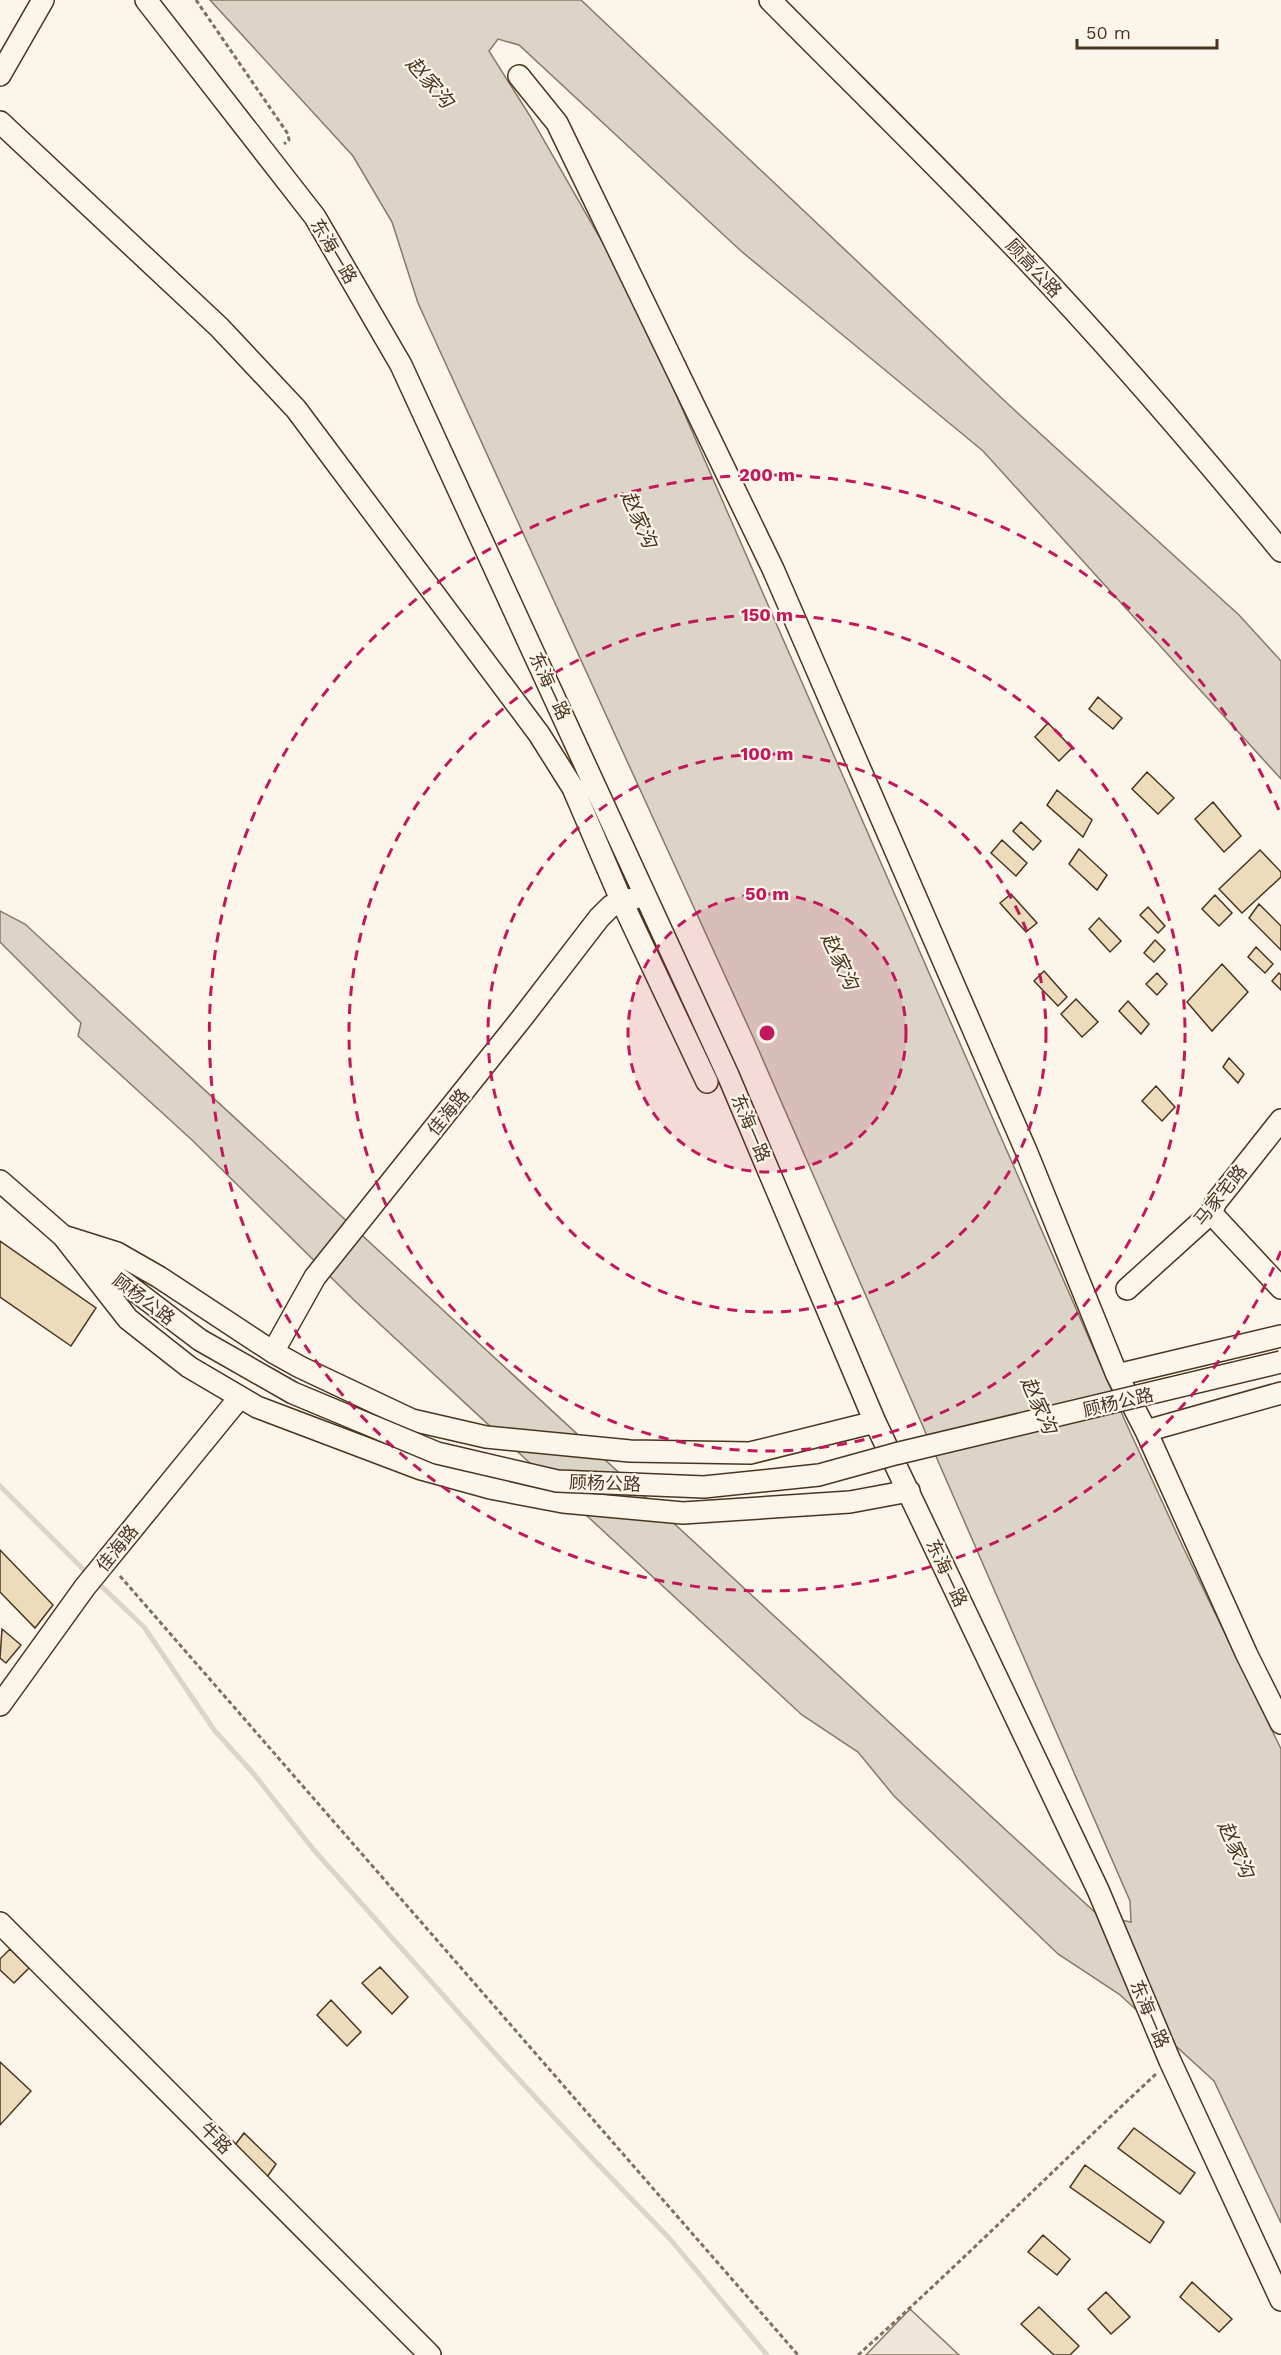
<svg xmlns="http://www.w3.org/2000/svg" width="1281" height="2355" font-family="'Work Sans','Noto Sans SC',sans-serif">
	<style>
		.green { fill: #ede6d9; stroke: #887966; stroke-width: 1.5 }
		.water { fill: #dcd4c6; stroke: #887966; stroke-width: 1.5 }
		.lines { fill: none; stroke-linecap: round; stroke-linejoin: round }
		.stream { stroke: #dcd4c6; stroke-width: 5 }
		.building { fill: #ecdcbc; stroke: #4a3520; stroke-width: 1.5 }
		.minor-casing { stroke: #4a3520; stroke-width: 24 }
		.path { stroke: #7f6f5c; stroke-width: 3; stroke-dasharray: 4.5 3; stroke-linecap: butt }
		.minor { stroke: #fbf6e9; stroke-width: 21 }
		.minor-bridge-casing { stroke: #4a3520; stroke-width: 24; stroke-linecap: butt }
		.minor-bridge { stroke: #fbf6e9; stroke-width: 21 }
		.ring { fill: none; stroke: #c2185b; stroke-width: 3; stroke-dasharray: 10 8 }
		.labels { text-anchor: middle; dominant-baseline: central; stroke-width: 4.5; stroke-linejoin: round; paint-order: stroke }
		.street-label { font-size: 18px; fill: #4a3520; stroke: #fbf6e9 }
		.water-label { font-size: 20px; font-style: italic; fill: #4a3520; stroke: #fbf6e9 }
		.centre { fill: #c2185b; stroke: #fbf6e9; stroke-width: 3 }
		.ring-label { font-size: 18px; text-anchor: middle; font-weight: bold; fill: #c2185b; stroke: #fbf6e9; stroke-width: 4.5; stroke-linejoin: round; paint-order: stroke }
	</style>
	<rect width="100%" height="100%" fill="#fbf6e9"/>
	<path class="green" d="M910,2309l49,46h-93z"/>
	<path class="water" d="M210,0h371l428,405 230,210 42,46v118l-298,-328 -242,-200 -222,-206 -21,-6 -9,12 41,65 102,178 494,1129 57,124 98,202v474l-67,-142 -95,-87 -61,-40 -164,-158 -36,-44 -56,-37 -446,-413 -164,-162 -114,-104 3,-13 -81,-81v-31l25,13 1074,992 32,6 -1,-21 -377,-864 -335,-734 -26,-81 -39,-66z"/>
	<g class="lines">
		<path class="stream" d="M0,1486l88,88
			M95,1580l49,47 71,104 38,42 60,76 187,210 90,97 80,83 97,116"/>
	</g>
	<path class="building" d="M1098,697l24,21 -9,11 -24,-20z
		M1048,723l24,25 -13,13 -24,-24z
		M1147,772l27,26 -16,16 -26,-25z
		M1057,790l35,30 -9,17 -36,-32z
		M1213,802l28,34 -17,16 -29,-33z
		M1021,822l20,19 -8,9 -20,-19z
		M1002,840l25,23 -11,13 -25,-23z
		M1079,849l28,26 -10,15 -28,-26z
		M1260,850l21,22v5l-39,36 -23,-24z
		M1011,894l26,29 -11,9 -26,-29z
		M1215,895l17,18 -13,13 -17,-17z
		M1259,904l22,22v24l-32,-32z
		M1148,907l17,19 -7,7 -18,-18z
		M1099,918l22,23 -11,11 -21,-23z
		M1155,940l10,10 -11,12 -10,-9z
		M1256,947l17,17 -8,9 -17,-16z
		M1222,964l26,28 -36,39 -25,-29z
		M1044,971l23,26 -9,9 -24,-25z
		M1157,973l10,11 -10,11 -11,-11z
		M1279,973l2,2v15l-9,-9z
		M1076,999l22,23 -16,15 -21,-23z
		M1128,1001l21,23 -8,10 -22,-23z
		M1229,1058l15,16 -6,9 -15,-16z
		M1156,1086l19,21 -13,14 -20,-20z
		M0,1241l96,67 -25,38 -71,-49z
		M0,1550l53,55 -18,23 -35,-36z
		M2,1629l19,16 -15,18 -6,-5z
		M10,1949l19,19 -15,15 -14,-13v-11z
		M380,1967l28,30 -16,17 -30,-31z
		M331,2000l30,32 -14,14 -30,-31z
		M0,2062l31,29 -31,34z
		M1134,2128l61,45 -15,21 -62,-46z
		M244,2133l32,31 -11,16 -33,-31z
		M1085,2165l79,57 -14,21 -80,-56z
		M1043,2235l27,24 -13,16 -29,-23z
		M1192,2282l40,37 -13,13 -39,-35z
		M1106,2292l24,25 -19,17 -23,-25z
		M1039,2307l40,39 -9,9h-16l-33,-31z"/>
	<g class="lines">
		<g class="minor-casing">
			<path id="minor" d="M146,0l169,217 86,148 327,710 147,347 223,468 72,171 111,239
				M770,0c85,86 171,170 255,258 89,94 174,193 256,293
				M0,75l43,-75
				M519,76l38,47 216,446 254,584 90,222 29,56 101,224 34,68
				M0,122l219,205 77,82 243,325 34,54 49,114 85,180
				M0,1181l63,55 137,104
				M1211,1213l70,75
				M63,1236l65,83 61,48 68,40 164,62 69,19 73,14 120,11 167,-11 59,-11
				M63,1236l54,17 42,24 114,75 27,15 112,53 74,17 144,14 120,2 125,-31
				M1127,1289l84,-76 5,-11 65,-82
				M273,1352l42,-75 207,-259 77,-100 12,-12 22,-7
				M1117,1375l164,-39
				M1146,1431l135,-38
				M0,1705l85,-118 155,-190
				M0,1923l430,432"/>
		</g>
		<path class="path" d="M196,0l92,134 1,6 -5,4
			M120,1576l678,779
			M858,2355c102,-91 198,-188 298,-281"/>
		<use href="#minor" class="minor"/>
		<g class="minor-bridge-casing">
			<path id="minor-bridge" d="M200,1340l93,53 144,60 120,28 147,6 115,-12 76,-21 386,-92"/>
		</g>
		<use href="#minor-bridge" class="minor-bridge"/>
	</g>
	<circle cx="767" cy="1033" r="139" fill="#c2185b" fill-opacity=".12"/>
	<g class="ring">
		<circle cx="767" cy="1033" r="139"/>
		<circle cx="767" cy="1033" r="279"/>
		<circle cx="767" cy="1033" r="418"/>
		<path d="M1281 1251A558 558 0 1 1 1281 815"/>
	</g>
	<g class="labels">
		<g class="street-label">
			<text transform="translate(334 251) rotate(59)">东海一路</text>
			<text transform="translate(1034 268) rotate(47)">顾高公路</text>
			<text transform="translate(550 686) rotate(65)">东海一路</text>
			<text transform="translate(448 1112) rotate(-51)">佳海路</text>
			<text transform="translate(751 1128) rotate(67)">东海一路</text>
			<text transform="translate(1220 1195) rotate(-51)">马家宅路</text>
			<text transform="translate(144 1299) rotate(37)">顾杨公路</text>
			<text transform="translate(1118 1402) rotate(-13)">顾杨公路</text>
			<text transform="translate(605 1483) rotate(2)">顾杨公路</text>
			<text transform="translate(117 1548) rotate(-51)">佳海路</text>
			<text transform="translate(947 1573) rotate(65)">东海一路</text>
			<text transform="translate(1150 2014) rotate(67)">东海一路</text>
			<text transform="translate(216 2138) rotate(45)">牛路</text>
		</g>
		<g class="water-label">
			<text transform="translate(430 82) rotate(49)">赵家沟</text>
			<text transform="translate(639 519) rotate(66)">赵家沟</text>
			<text transform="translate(840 961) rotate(65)">赵家沟</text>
			<text transform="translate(1039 1405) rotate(66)">赵家沟</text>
			<text transform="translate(1236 1849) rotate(66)">赵家沟</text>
		</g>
	</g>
	<circle cx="767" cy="1033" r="9" class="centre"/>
	<g class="ring-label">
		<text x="767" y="481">200 m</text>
		<text x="767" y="621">150 m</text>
		<text x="767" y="760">100 m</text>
		<text x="767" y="900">50 m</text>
	</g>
	<path d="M1077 39v9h140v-9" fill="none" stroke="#4a3520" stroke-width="3"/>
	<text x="1086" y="39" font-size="18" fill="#4a3520" stroke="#fbf6e9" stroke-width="4.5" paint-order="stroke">50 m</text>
</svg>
